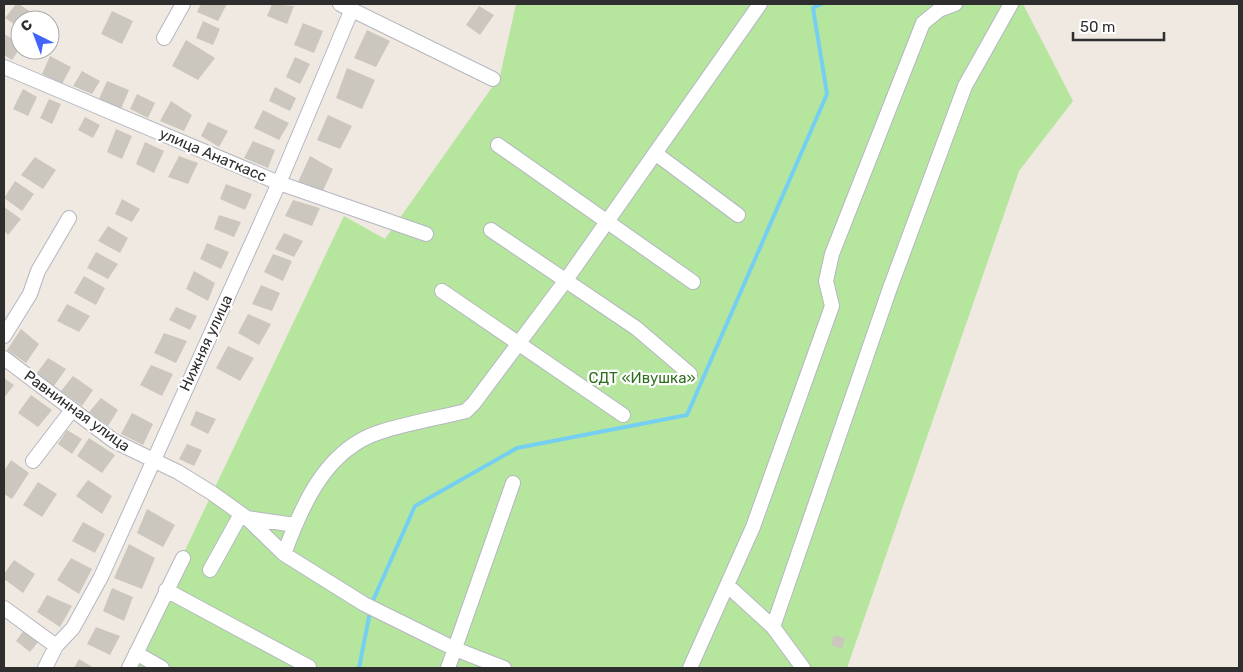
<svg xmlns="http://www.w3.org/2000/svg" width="1243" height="672" font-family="Rubik,sans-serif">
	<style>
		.green { fill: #b6e59e }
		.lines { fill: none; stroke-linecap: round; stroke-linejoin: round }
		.stream { stroke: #75cff0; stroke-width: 4 }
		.building { fill: #cbc7bf }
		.minor-casing { stroke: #b4b7c1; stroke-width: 16 }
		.minor { stroke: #fff; stroke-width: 14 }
		.labels { text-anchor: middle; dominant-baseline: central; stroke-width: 4.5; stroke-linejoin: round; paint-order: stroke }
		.street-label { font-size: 15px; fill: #2e2e2e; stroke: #fff }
		.park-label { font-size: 15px; fill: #2c6e1b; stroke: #fff }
	</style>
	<rect width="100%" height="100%" fill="#efe9e1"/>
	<path class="green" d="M516,4h507l50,97 -54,70 -172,497h-718l215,-452 41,23 115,-163z"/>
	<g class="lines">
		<path class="stream" d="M371,605l44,-99 102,-58 170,-33 140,-321 -14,-86 8,-4
			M359,668l11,-56"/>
	</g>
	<path class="building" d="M16,4h3l19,13 -3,3h-15v8l-15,-10z
		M201,4h26l-9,17 -21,-9z
		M272,4l22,2 -7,18 -20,-8z
		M479,6l15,9 -14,20 -14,-10z
		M112,11l21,10 -11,23 -21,-10z
		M203,21l17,8 -7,16 -17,-7z
		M303,23l20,8 -9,22 -20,-8z
		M367,30l23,11 -14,26 -22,-9z
		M4,34l16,9v5l-8,12 -8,-5z
		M186,40l29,18 -17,22 -26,-14z
		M50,56l21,11 -9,17 -20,-10z
		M295,57l15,7 -10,20 -14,-7z
		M347,68l28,12 -13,29 -26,-11z
		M82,71l18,10 -8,13 -19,-8z
		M107,81l22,9 -8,19 -22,-10z
		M275,87l21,11 -6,13 -21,-10z
		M23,89l14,8 -9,19 -15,-7z
		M137,94l18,9 -7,15 -18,-9z
		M49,99l12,5 -9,20 -12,-6z
		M171,101l21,14 -8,16 -24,-10z
		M263,110l26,13 -10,17 -25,-12z
		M328,115l24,11 -12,23 -23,-9z
		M85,117l15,8 -7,13 -15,-8z
		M208,122l20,9 -9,16 -18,-11z
		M116,129l16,7 -10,23 -15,-7z
		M253,141l22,9 -7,18 -24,-10z
		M145,142l19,9 -10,22 -18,-9z
		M179,156l19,7 -10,21 -20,-7z
		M310,156l23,13 -11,24 -24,-11z
		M35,157l21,13 -13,19 -22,-14z
		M15,181l19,13 -12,17 -18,-13z
		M226,184l26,10 -7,16 -25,-11z
		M122,199l18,10 -8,13 -17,-8z
		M293,200l27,8 -8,18 -27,-10z
		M4,207l17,12 -13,16 -4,-4z
		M219,215l22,7 -7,15 -20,-8z
		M108,226l20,12 -8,15 -22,-12z
		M284,233l19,8 -9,16 -19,-8z
		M207,243l22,9 -8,17 -21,-10z
		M96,252l22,12 -10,15 -21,-11z
		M273,254l19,7 -9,20 -19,-9z
		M194,271l21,12 -7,18 -22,-12z
		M84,276l21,12 -9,17 -22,-12z
		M261,285l19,8 -8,18 -20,-7z
		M67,304l23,12 -11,16 -22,-11z
		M176,307l21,9 -7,14 -21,-10z
		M248,314l23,10 -12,21 -21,-12z
		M21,329l18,15 -13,19 -19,-13z
		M164,333l23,8 -11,22 -22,-10z
		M228,346l26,12 -14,23 -24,-13z
		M48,358l18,11 -12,17 -17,-13z
		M151,365l22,9 -11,22 -22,-11z
		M73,376l20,14 -11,16 -21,-15z
		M4,378l10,7 -10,13z
		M31,395l21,15 -14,17 -20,-14z
		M101,398l17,12 -10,16 -19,-14z
		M196,411l20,8 -8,15 -18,-9z
		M132,413l21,11 -10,21 -22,-11z
		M67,430l15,9 -10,15 -14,-10z
		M89,438l26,17 -13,18 -25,-17z
		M187,444l15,6 -8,16 -15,-7z
		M11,460l18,13 -17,26 -8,-5v-23z
		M88,480l24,16 -10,18 -26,-18z
		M38,482l19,12 -15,23 -19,-12z
		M147,509l28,16 -12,22 -26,-14z
		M83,522l22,12 -10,19 -23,-12z
		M129,544l26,14 -13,31 -28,-11z
		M71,558l21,11 -13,25 -22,-14z
		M14,560l21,14 -12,19 -19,-14v-5z
		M112,588l21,9 -9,24 -21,-10z
		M47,595l25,11 -12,21 -23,-15z
		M96,627l24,9 -10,19 -23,-11z
		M24,630l15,11 -9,11 -14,-11z
		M834,635l11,3 -3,11 -11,-4z
		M79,659l15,9h-20z"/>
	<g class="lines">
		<g class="minor-casing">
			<path id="minor" d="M340,4l153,75
				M164,38l19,-34
				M4,67l275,116 147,51
				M498,145l195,137
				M655,153l83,62
				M491,230l145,98 54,46
				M442,291l181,124
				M4,336l26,-42 8,-23 31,-53
				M4,358l110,83 64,31 34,21 35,25 37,36 80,50 91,45 49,19
				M33,461l39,-51
				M247,518l48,7
				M284,554c18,-49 42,-105 96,-122 28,-9 58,-14 86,-21l8,-8 92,-123 194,-276
				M210,570l31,-56
				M727,585l46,42 30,41
				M166,590l143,77
				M4,608l52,38
				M773,627l117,-339 75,-202 46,-82
				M136,653l26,15
				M45,668l11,-22 17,-18 28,-51 178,-394 73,-174
				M129,668l54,-110
				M448,668l65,-185
				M690,668l63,-141 79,-221 -6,-25 6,-27 91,-231 16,-13 16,-6"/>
		</g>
		<use href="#minor" class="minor"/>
	</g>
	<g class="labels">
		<g class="street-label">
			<text transform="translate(213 155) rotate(23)">улица Анаткасс</text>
			<text transform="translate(206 343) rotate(-65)">Нижняя улица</text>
			<text transform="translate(77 411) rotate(36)">Равнинная улица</text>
		</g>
		<g class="park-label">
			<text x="642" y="378">СДТ «Ивушка»</text>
		</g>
	</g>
	<rect width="1243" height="672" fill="none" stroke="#2e2e2e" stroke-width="10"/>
	<g transform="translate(35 35) rotate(318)"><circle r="24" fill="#ffffff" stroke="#ababab"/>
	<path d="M0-4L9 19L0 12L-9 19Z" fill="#4264fb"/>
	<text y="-8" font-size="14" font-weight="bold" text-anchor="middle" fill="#2e2e2e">С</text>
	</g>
	<path d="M1073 32v8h91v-8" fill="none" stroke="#2e2e2e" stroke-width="2.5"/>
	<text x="1080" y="32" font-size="15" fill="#2e2e2e" stroke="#ffffff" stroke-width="4" paint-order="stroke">50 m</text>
</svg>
